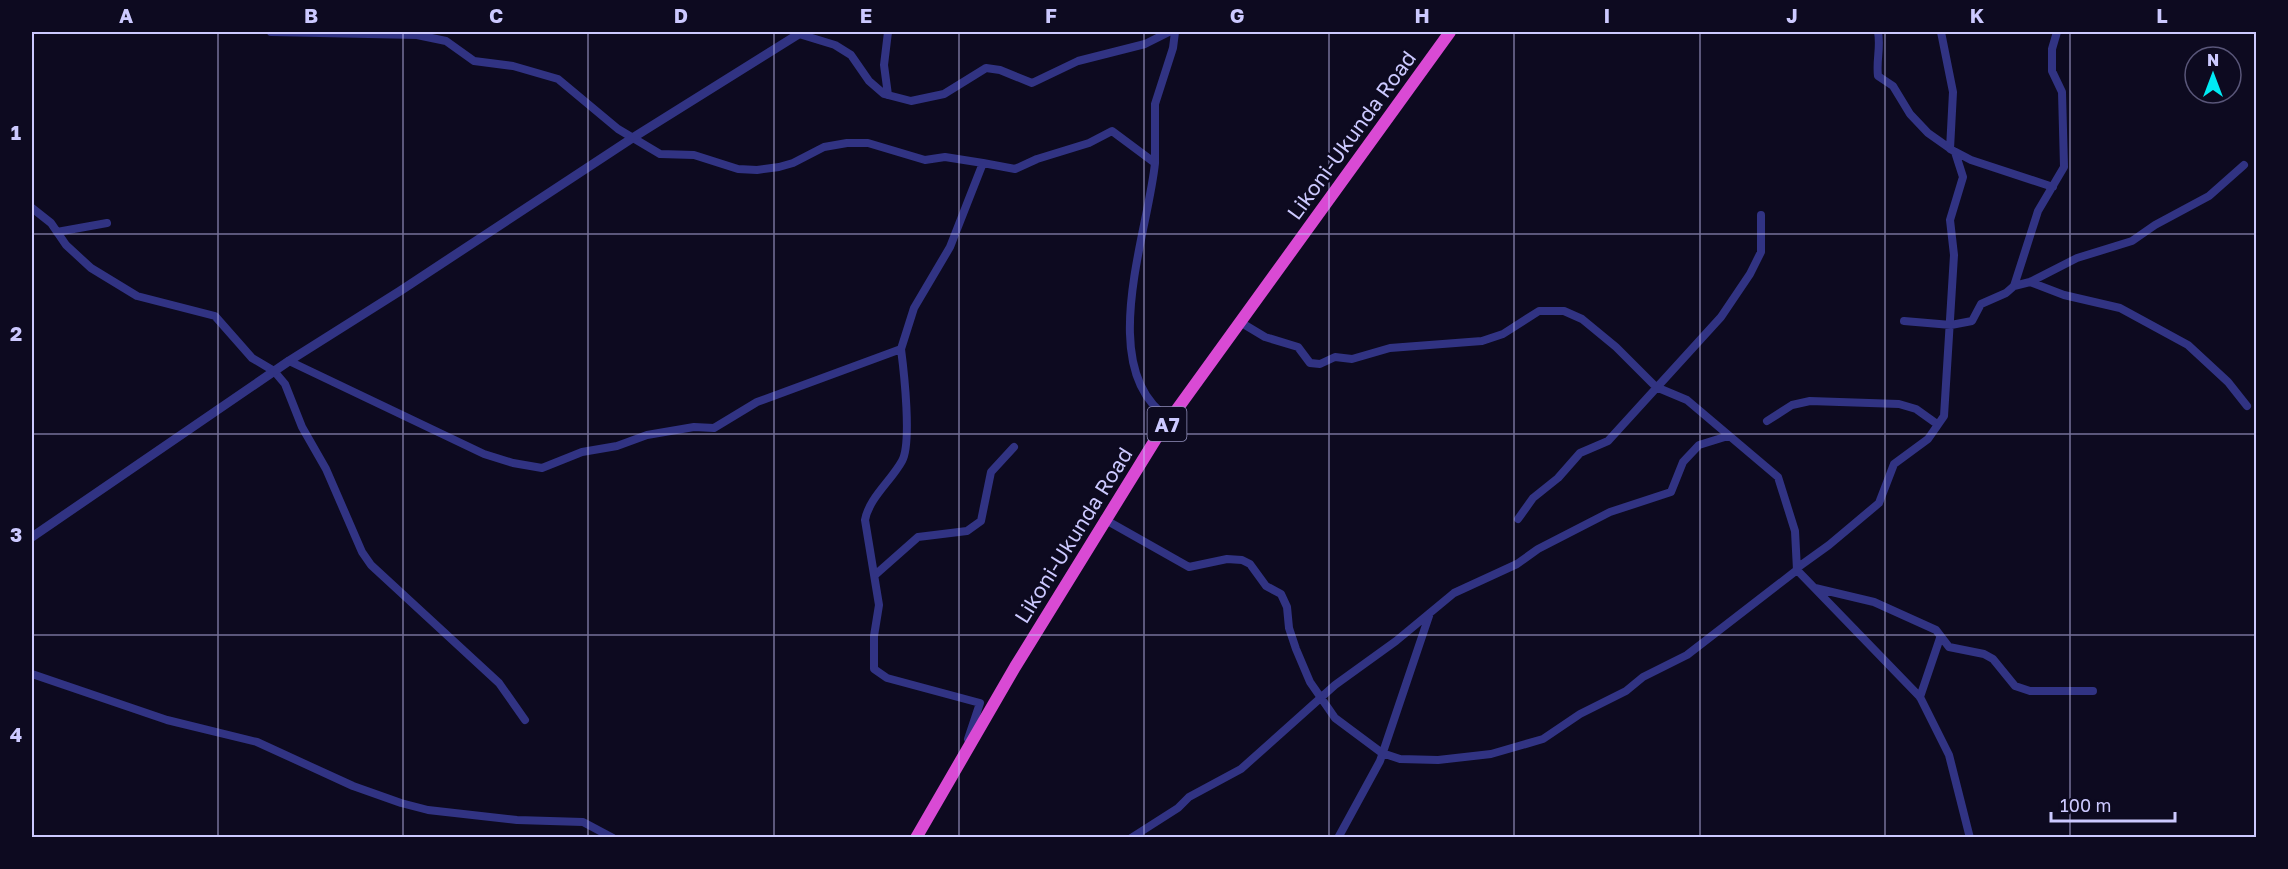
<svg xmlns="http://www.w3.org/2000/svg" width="2288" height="869" font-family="'Golos Text',sans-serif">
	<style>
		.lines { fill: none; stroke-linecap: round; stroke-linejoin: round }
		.minor { stroke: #313383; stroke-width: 8 }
		.tertiary { stroke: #313383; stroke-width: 9 }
		.trunk { stroke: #d94ad4; stroke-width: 12 }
		.grid { fill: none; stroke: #ccc9ff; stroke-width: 1.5; stroke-opacity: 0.55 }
		.labels { text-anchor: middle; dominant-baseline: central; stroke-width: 4.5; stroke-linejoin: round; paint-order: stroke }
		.shield { fill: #0d0a20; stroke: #9390bc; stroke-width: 1.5 }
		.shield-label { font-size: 20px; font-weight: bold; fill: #ccc9ff }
		.street-label { font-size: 21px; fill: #ccc9ff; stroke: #0d0a20 }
		.neatline { fill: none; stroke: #ccc9ff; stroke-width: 2 }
		.grid-label { font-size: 20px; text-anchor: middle; font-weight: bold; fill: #ccc9ff }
	</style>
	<rect width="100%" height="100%" fill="#0d0a20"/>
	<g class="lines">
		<path class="minor" d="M271,32l146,3 29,6 28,20 39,5 45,13 60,50 42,25 34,1 44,14 19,1 22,-3 14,-4 31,-16 23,-4h21l57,17 20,-3 38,6
			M888,32l-4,33 4,30
			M1941,32l12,60 -3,57 21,11 82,27
			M799,34l36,11 16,10 18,26 15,13 27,7 33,-7 42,-26 14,2 32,13 46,-22 67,-17 24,-12
			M1155,163v-59l18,-56 2,-16
			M32,208l19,15 15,22 25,23 46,28 78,20 37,42 22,13 11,13 17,43 24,42 36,83 9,13 128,118 26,37
			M57,232l50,-9
			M2030,282l34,13 56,13 68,37 40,37 19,24
			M2014,286l16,-4 47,-24 55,-17 23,-16 54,-29 35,-31
			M1904,321l47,4 21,-4 9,-17 25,-11 8,-7 24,-75 26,-44 -2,-75 -10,-21v-22l5,-17
			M1240,322l25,15 33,10 12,16 10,1 15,-7 17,2 38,-11 92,-7 21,-7 36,-23h25l18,8 34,28 40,40 31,13 91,77 17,54 2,39 123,127 29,58 21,83
			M901,349c3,23 11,94 1,112 -11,20 -33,37 -37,59l14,85 -5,31v33l13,9 93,25 -12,36
			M289,361l195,93 29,9 29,5 40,-16 35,-6 30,-11 47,-8 20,1 43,-26 144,-53 13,-41 36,-61 33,-84 32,6 22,-10 52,-16 23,-12 43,32c-7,71 -61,208 15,256
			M1767,421l25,-16 18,-4 89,3 17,5 21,15
			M1104,519l85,48 38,-8 15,1 8,4 16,22 15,8 6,13 2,21 7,21 14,33 25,36 47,35 18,6 38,1 53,-6 52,-15 37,-25 46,-23 17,-14 44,-22 110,-85
			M1518,519l15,-21 25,-20 22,-25 28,-12 113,-124 29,-43 11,-22v-37
			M1797,568l32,-23 50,-42 15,-39 34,-25 16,-23 10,-161 -4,-35 13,-43 -8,-25 -27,-19 -18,-19 -17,-28 -15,-10c-2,-16 3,-29 0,-44
			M875,575l43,-38 49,-6 14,-10 10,-49 23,-25
			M1815,588l59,14 62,28 13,17 35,7 9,5 22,27 15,5h63
			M32,674l135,46 90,22 96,44 48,17 27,7 89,10 66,2 30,16
			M1920,697l20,-59
			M1131,838l47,-30 11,-11 52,-28 94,-84 61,-44 58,-48 63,-29 21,-15 72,-37 61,-20 12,-30 16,-17 29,-9
			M1338,838l42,-77 50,-148"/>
		<path class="tertiary" d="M32,537l257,-176 111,-70 234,-154 168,-105"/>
		<path class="trunk" d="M916,838l99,-171 142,-230 293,-405"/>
	</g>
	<path class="grid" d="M218,32v806M403,32v806M588,32v806M774,32v806M959,32v806M1144,32v806M1329,32v806M1514,32v806M1700,32v806M1885,32v806M2070,32v806M32,234h2224M32,434h2224M32,635h2224"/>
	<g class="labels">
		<rect class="shield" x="1147.5" y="407" width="39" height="34" rx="4.5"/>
		<g class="shield-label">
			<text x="1167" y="424">A7</text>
		</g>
		<g class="street-label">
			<text transform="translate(1351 135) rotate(-54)">Likoni-Ukunda Road</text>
			<text transform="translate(1073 535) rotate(-58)">Likoni-Ukunda Road</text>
		</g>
	</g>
	<rect width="2288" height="869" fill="none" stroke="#0d0a20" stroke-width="66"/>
	<g transform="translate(2213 75)"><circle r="28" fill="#0d0a20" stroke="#595679" stroke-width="1.5"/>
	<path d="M0-4.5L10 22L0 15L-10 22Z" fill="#00eaf4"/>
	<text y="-9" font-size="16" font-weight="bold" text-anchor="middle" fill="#ccc9ff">N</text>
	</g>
	<path d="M2051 812v9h124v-9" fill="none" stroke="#ccc9ff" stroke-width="3"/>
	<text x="2060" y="812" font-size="18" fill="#ccc9ff" stroke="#0d0a20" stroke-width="4.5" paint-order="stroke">100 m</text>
	<rect x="33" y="33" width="2222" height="803" class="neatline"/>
	<g class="grid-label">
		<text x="126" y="23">A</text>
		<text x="311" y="23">B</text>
		<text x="496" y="23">C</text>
		<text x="681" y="23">D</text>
		<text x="866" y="23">E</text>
		<text x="1051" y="23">F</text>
		<text x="1237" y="23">G</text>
		<text x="1422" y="23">H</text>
		<text x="1607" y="23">I</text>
		<text x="1792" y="23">J</text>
		<text x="1977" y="23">K</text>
		<text x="2162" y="23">L</text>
		<text x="16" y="140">1</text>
		<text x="16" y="341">2</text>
		<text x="16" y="542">3</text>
		<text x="16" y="742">4</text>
	</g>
</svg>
